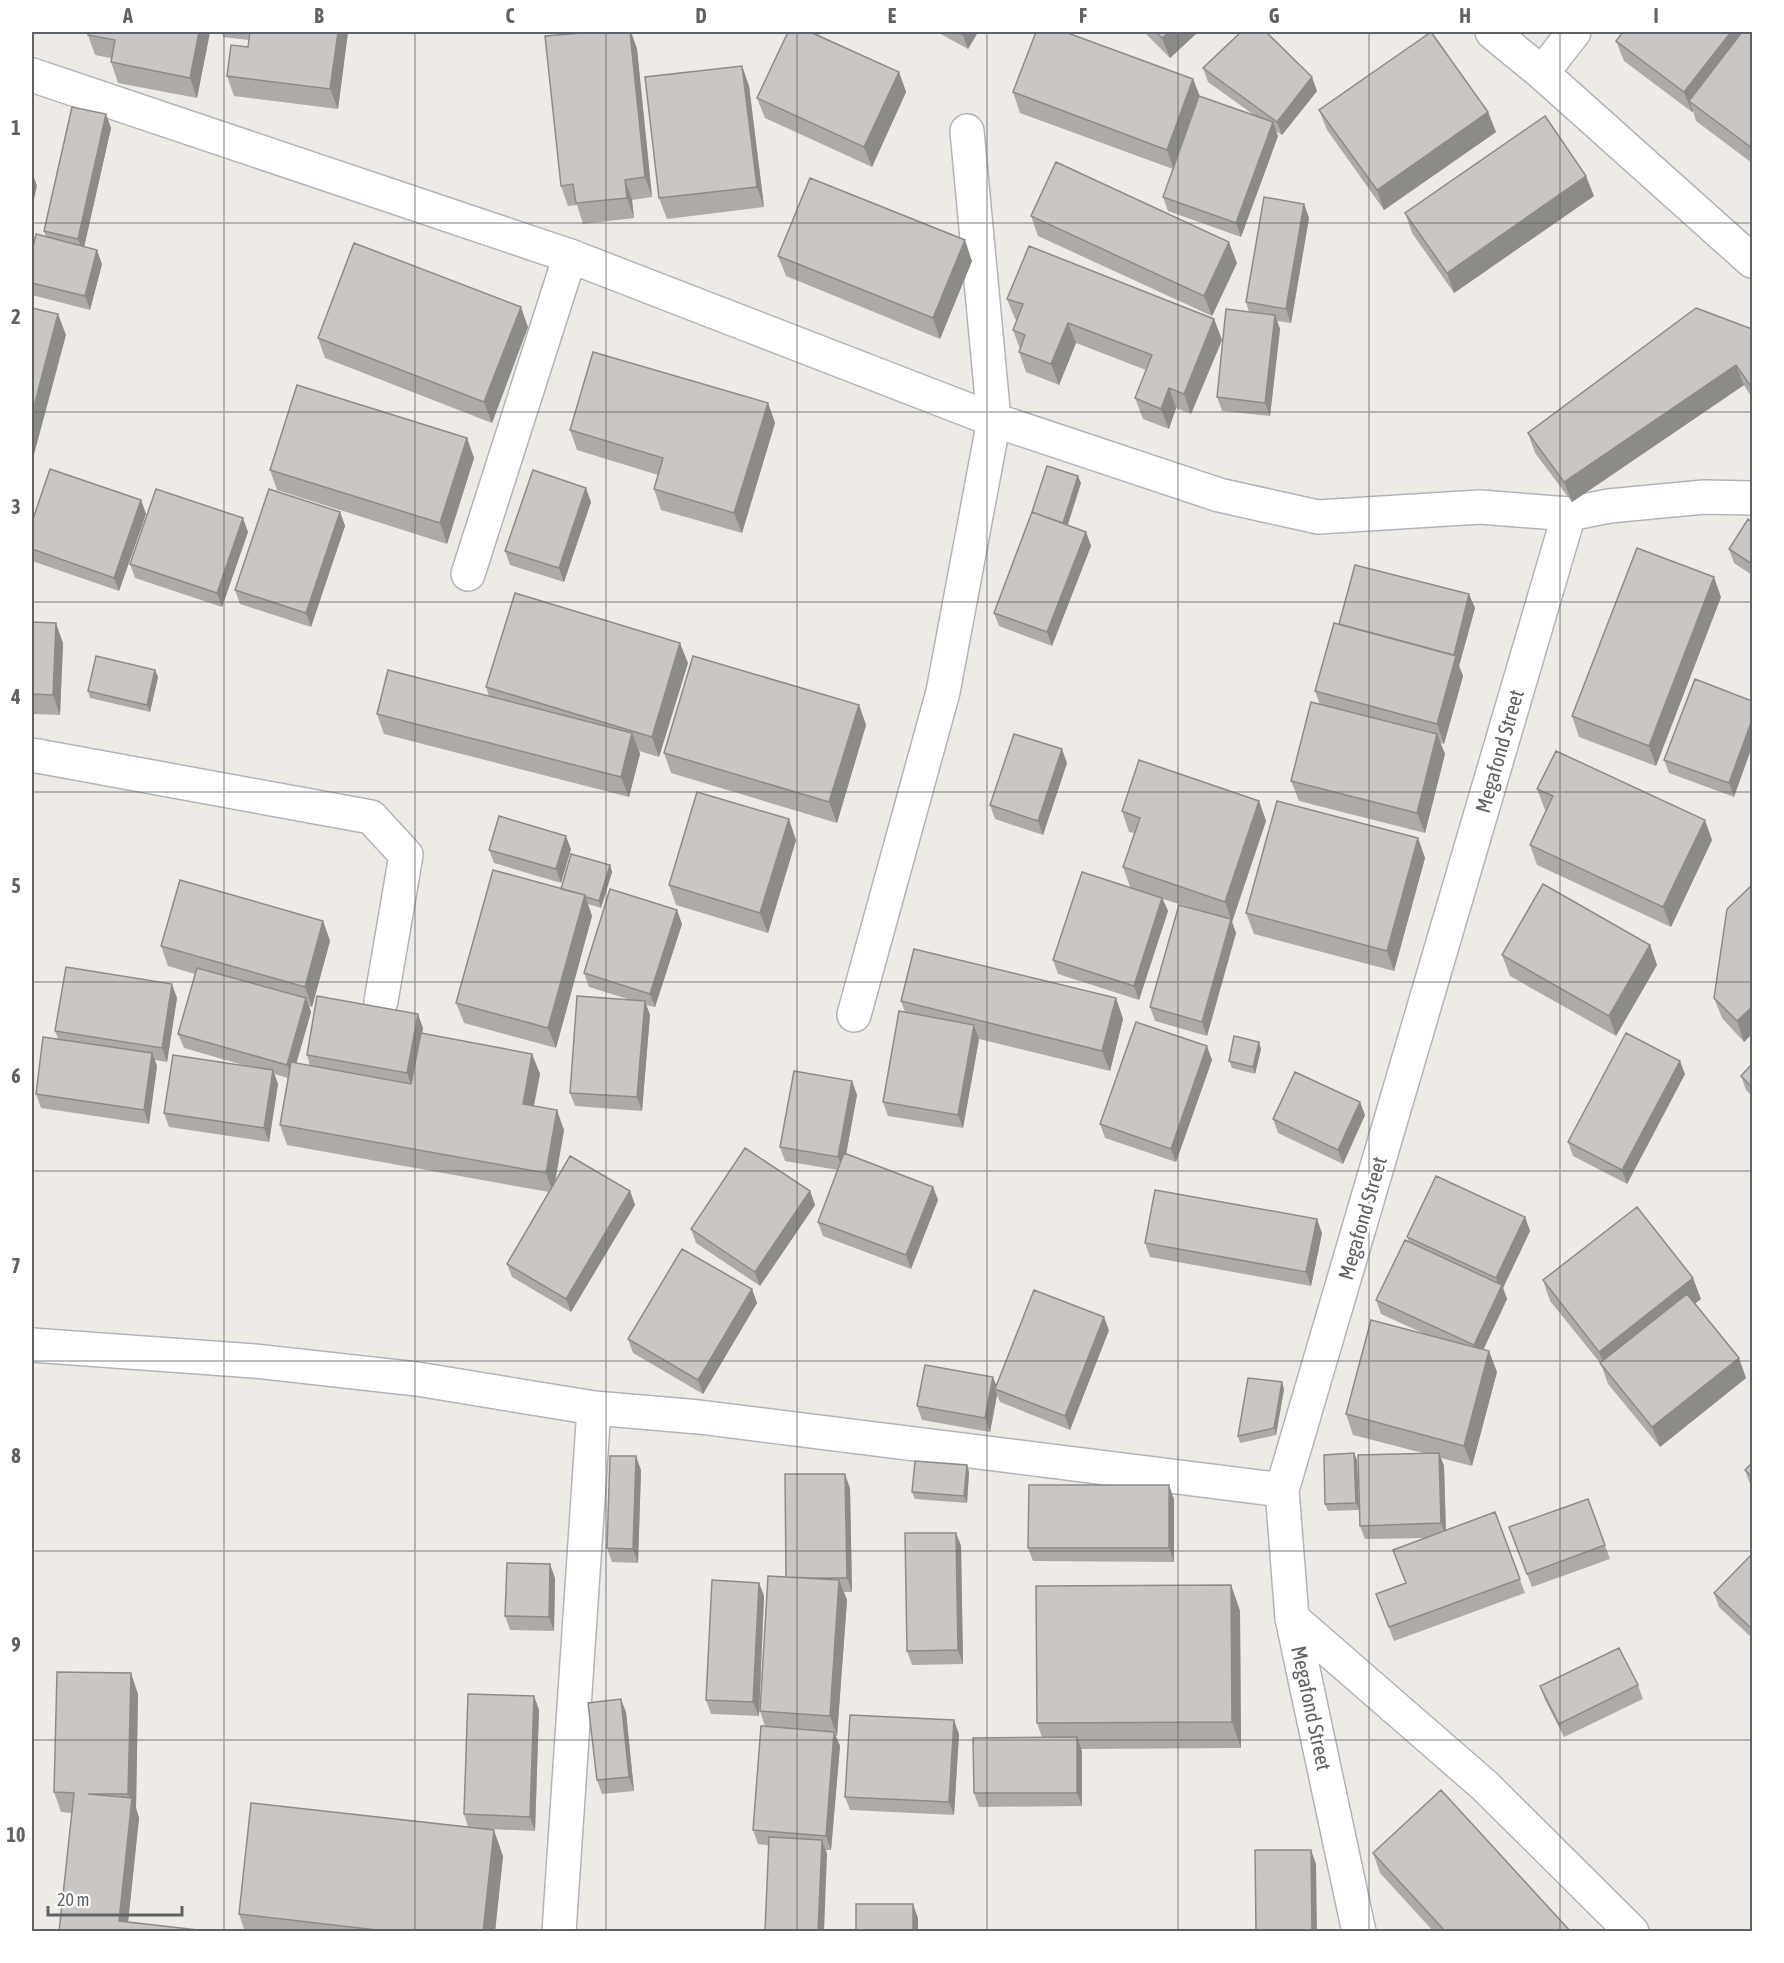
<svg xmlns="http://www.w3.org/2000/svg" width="1784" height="1963" font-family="'Asap Condensed',sans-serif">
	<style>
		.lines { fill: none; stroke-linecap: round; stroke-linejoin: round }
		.minor-casing { stroke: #b1b4b7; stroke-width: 36 }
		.minor { stroke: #fff; stroke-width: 33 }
		.wall { fill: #aeaaa8 }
		.shaded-wall { fill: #8d8b88 }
		.building { fill: #cac6c3; stroke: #8d8b88; stroke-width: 1.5 }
		.grid { fill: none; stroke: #5e6265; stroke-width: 1.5; stroke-opacity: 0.55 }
		.labels { text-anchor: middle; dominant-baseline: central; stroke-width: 5; stroke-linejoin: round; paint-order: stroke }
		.street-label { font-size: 21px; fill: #5e6265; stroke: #fff }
		.neatline { fill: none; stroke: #5e6265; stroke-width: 2 }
		.grid-label { font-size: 20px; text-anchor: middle; font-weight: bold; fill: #5e6265 }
	</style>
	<rect width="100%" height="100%" fill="#eeebe6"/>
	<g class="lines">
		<g class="minor-casing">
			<path id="minor" d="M1492,32l50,41 210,188
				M1542,73l32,-41
				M32,75l538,181 424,164 225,75 99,22 162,-10 89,7 40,-8 95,-9 48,1
				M468,574l102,-318
				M32,755l339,62 35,38 -25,146
				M854,1015l89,-323 51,-272 -27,-289
				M32,1345l222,16 163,18 177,29 105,9 583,73
				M1292,1618l193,168 147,146
				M559,1932l35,-524
				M1359,1932l-67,-314 -10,-128 287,-976"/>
		</g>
		<use href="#minor" class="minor"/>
	</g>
	<path class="wall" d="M89,32h121l-13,66 -79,-15 -7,-21v-4l-16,-3 -7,-20z
		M222,32h126l-10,77 -104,-13 -7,-20 21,-29 1,-7 -26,-3z
		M596,32h35l6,17 15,148 -20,3 2,18 -51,6 -6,-19 -9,1 -7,-20z
		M788,32h32l-1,3 80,37 7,20 -34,75 -107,-49 -8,-20z
		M937,32h41l-10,17z
		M1144,32h54l-28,26z
		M1752,32v131l-56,-42 -3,-10 -1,1 -68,-51 -8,-20z
		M742,66l7,20 15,121 -97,12 -8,-21z
		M1203,68l114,23 -35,44 -6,-4 2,5 -37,101 -73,-26 -5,-14 10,-28 -153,-56 -7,-21 180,-13 6,17 55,19 -46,-33z
		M1319,110l169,2 8,20 -112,78 -57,-80z
		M106,114l5,14 -27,119 18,17 -12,46 -58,-15v-44l14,-14 -2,-6z
		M1594,196l-140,97 -42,-60 -7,-20z
		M1304,204l5,14 -18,105 -14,-2 3,8 -10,87 -48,-5 -5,-14 32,-85 -3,-10z
		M1031,216l206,47 -25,53 -174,-80z
		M778,256l194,5 -32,78 -154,-63z
		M1007,299l207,20 8,21 -31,74 -15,-6 -7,21 -26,-10 -8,-21 11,-28 -70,-27 -17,42 -33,-13 -7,-20 1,-3 -7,-19 4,-10 -2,-1z
		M528,327l-36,96 -167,-65 -7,-20z
		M1752,329v69l-8,-13 -172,117 -37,-49 -7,-20z
		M768,403l7,20 -33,110 -81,-23 -7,-21 4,-14 -81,-25 -7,-20z
		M467,438l7,20 -27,86 -170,-54 -7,-20z
		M1081,483l-14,42 19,7 5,14 -39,100 -53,-20 -5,-13z
		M141,500l5,14 -27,77 -87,-30v-39z
		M591,502l-27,80 -54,-17 -5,-14z
		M340,512l5,14 -34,101 -71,-23 -5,-14z
		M1752,522v53l-18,-12 -5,-14z
		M248,532l-26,75 -87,-29 -5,-14z
		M1721,597l-65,169 -77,-29 -7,-21z
		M1475,608l-16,58 4,10 -19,68 -4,-1 5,11 -20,79 -126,-32 -8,-20 29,-76 -5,-14 24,-67z
		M32,622l31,21 -3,72 -28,-1z
		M688,663l-29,94 -20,-6 1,3 -11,43 -245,-63 -7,-20 112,-18 -3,-9z
		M155,670l3,7 -8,35 -60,-14 -2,-7z
		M1695,679l39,118 -65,-24 -5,-13z
		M859,705l7,20 -29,98 -166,-50 -7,-20z
		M1067,763l-24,72 -48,-16 -5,-14z
		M1537,789l175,51 -41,87 -134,-62 -7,-20 16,-35h-1z
		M1259,801l7,20 -34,101 4,11 -29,103 -52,-15 -5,-14 39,-100 -26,-8 5,12 -29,89 -81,-26 -5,-14 77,-73 -7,-20 11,-34 -5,-1 -7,-21z
		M1418,838l7,20 -31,113 -140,-37 -8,-21z
		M796,840l-28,93 -92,-28 -7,-20z
		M571,849l-10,34 -67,-20 -5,-13z
		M610,865l2,7 -11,36 -13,-4 4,12 -36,132 -92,-25 -8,-20 105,-114z
		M1752,885v149l-8,8 -22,-24 -8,-20z
		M323,921l7,20 -18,66 -3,-1 2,6 -15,51 14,3 -3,-11 116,-27 -1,6 110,20 8,20 -6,32 30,24 -9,52 75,9 5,14 -64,107 -59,-35 -5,-13 42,-72 -262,-47 -7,-20 8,-47 -14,-4 4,10 -9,58 -100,-15 -5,-14 86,-46 -66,-19 -6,-14 17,-60 -27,-8 -7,-20z
		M682,924l-27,83 -9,-2 4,10 -8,96 -67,-5 -5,-13 61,-93 -42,-13 -5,-14z
		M1650,945l7,20 -41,71 -106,-60 -8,-21z
		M177,998l-10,64 -12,-2 2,6 -8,58 -108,-16 -5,-14 22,-55 -3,-8z
		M1116,998l7,21 -13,52 -131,-32 -16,89 -75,-12 -5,-14 22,-90 -4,-11z
		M1261,1049l-6,25 -23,-6 -3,-7z
		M1212,1060l-36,102 -71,-24 -5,-14z
		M1752,1064v32l-6,-6 -5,-14z
		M1685,1074l-58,110 -54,-28 -5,-14z
		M852,1081l5,14 -11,59 87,33 5,13 -27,69 -88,-33 -5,-14 20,-52 -53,-9 -5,-14z
		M1365,1115l-22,49 -65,-31 -5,-14z
		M810,1191l5,14 -55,81 -64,-43 -5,-14z
		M1525,1217l5,14 -27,57 4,11 -24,51 14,22 -25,94 -31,-8 3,8 2,64 49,-18 30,81 -131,48 -18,-47 29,-11 21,-45 -61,1 -5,-13 63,-73 -70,-18 -7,-21 81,-79 -46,-21 -5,-14 33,-58 -2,-5z
		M1322,1233l-11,53 -161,-29 -5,-14z
		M1543,1280l158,19 -6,4 51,75 -86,69 -52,-63 -7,-20 -51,-63z
		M752,1289l5,14 -54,91 -70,-41 -5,-14z
		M1109,1330l-39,100 -70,-28 -3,-7 -7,37 -68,-12 -5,-14 76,-29 3,8z
		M1284,1389l-8,46 -36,8 -2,-7z
		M1354,1453l3,7 2,50 -31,1 -3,-7z
		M1752,1463v23l-2,-2 -5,-14z
		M967,1465l2,7 -2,31 -52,-4 -3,-7z
		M641,1470l-3,93 -26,-1 -5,-14z
		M850,1488l2,104h-8l3,8 -10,136h-1l4,10 -9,104h-5l1,4 -69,-10 -5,-14 12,-104 -5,-15 26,-134z
		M1174,1499v63l-141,-1 -5,-13z
		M1588,1499l22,60 -78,28 -23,-60z
		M956,1533l5,13 2,118 -51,1 -5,-14z
		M1752,1554v84l-33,-31 -5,-14z
		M555,1578l-1,53 -44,-1 -5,-14z
		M759,1583l5,13 -5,120 -48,-2 -5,-14z
		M1231,1585l9,26 1,137 -160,1 1,57 -103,1 -5,-14 68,-56 -5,-14z
		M1638,1685l5,14 -79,38 -19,-37 -5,-14z
		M138,1694l-2,114 3,10 -11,104 -69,10 13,-119 -11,-1 -7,-20z
		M534,1696l5,14 -4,121 -46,-2 14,27 -8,76h-250l-6,-18 229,-87 -4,-13z
		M626,1712l8,79 -32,3 -5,-14z
		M959,1734l-5,81 -104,-5 -5,-13z
		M1373,1853l198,79h-137l-54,-59z"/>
	<path class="shaded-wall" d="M199,32h11l-13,66 -7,-20z
		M338,32h10l-10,77 -8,-20z
		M630,32h1l6,17 15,148 -7,-20z
		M965,32h13l-10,17 -5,-14z
		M1169,32h29l-28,26 -8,-20z
		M1731,32h21l-63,69 4,10 -1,1 -8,-20z
		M742,66l7,20 15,121 -7,-20z
		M899,72l7,20 -34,75 -8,-20z
		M1312,77l5,14 -35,44 -5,-13z
		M1193,79l8,20 -27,71 -7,-20z
		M1488,112l8,20 -112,78 -7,-20z
		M106,114l5,14 -28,124 -5,-13z
		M1273,122l5,14 -37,101 -5,-14z
		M32,172l5,14 -5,22z
		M1586,176l8,20 -140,97 -7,-20z
		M625,180l7,20 2,18 -7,-20z
		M1304,204l5,14 -18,105 -5,-14z
		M965,240l7,21 -32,78 -7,-21z
		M1229,242l8,21 -25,53 -8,-20z
		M97,250l5,14 -12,46 -5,-14z
		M521,307l7,20 -36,96 -8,-21z
		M58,314l8,21 -34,127v-48z
		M1275,315l5,14 -10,87 -5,-13z
		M1214,319l8,21 -31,74 -7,-20z
		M1068,323l8,20 -17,42 -8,-21z
		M1736,365l8,20 -172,117 -8,-20z
		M1169,388l7,20 -7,21 -8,-20z
		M768,403l7,20 -33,110 -8,-20z
		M467,438l7,20 -27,86 -7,-21z
		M1078,476l3,7 -15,48 -3,-7z
		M586,488l5,14 -27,80 -5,-14z
		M141,500l5,14 -27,77 -5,-13z
		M340,512l5,14 -34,101 -5,-14z
		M243,518l5,14 -26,75 -5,-14z
		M1086,532l5,14 -39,100 -5,-14z
		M1714,577l7,20 -65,169 -7,-20z
		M1469,594l6,14 -16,58 4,10 -19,68 -7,-20z
		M56,623l7,20 -3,72 -7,-20z
		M680,643l8,20 -29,94 -7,-20z
		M155,670l3,7 -8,35 -3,-7z
		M859,705l7,20 -29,98 -8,-21z
		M1752,720v27l-18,50 -5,-14z
		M632,733l8,21 -11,43 -8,-20z
		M1437,734l8,20 -20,79 -8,-20z
		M1062,749l5,14 -24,72 -5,-14z
		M1259,801l7,20 -34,101 -7,-20z
		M789,819l7,21 -28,93 -8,-20z
		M1705,820l7,20 -41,87 -8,-20z
		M566,836l5,13 -10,34 -5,-14z
		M1418,838l7,20 -31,113 -7,-20z
		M610,865l2,7 -11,36 -2,-7z
		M585,895l7,21 -36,132 -8,-20z
		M1162,898l6,13 -29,89 -5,-14z
		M677,910l5,14 -27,83 -5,-13z
		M1231,919l5,14 -29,103 -5,-14z
		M323,921l7,20 -18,66 -7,-20z
		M1650,945l7,20 -41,71 -7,-20z
		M172,984l5,14 -10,64 -5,-14z
		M306,998l5,14 -19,67 -5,-14z
		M1116,998l7,21 -13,52 -8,-20z
		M645,1001l5,14 -8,96 -5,-14z
		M1752,1007v27l-8,8 -7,-21z
		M418,1014l5,14 -11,59 -5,-14z
		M974,1025l5,14 -16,89 -5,-13z
		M1259,1042l2,7 -6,25 -2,-7z
		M1207,1046l5,14 -36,102 -5,-13z
		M152,1053l5,13 -8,58 -5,-14z
		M532,1054l8,20 -10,50 -7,-20z
		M1680,1061l5,13 -58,110 -5,-14z
		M273,1070l5,14 -9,58 -5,-14z
		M852,1081l5,14 -14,76 -5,-14z
		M1360,1102l5,13 -22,49 -5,-14z
		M557,1110l7,20 -11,63 -7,-20z
		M933,1187l5,13 -27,69 -5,-14z
		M630,1191l5,14 -64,107 -5,-13z
		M810,1191l5,14 -55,81 -5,-14z
		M1525,1217l5,14 -27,57 4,11 -28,60 -5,-14 26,-56 -4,-11z
		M1317,1219l5,14 -11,53 -5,-14z
		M1693,1278l8,21 -94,73 -8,-20z
		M752,1289l5,14 -54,91 -5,-14z
		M1104,1317l5,13 -39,100 -5,-14z
		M1489,1351l8,21 -25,94 -8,-20z
		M1739,1358l7,20 -86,69 -8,-20z
		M993,1377l5,13 -3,-1 2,6 -7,37 -5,-14z
		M1282,1382l2,7 -8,46 -2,-7z
		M1354,1453l3,7 2,50 -3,-7z
		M1439,1453l5,13 2,71 -5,-14z
		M636,1456l5,14 -3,93 -5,-14z
		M967,1465l2,7 -2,31 -3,-7z
		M845,1474l5,14 2,104 -5,-14z
		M1169,1485l5,14v63l-5,-14z
		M956,1533l5,13 2,118 -5,-14z
		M550,1564l5,14 -1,53 -5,-14z
		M839,1580l8,20 -10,136 -7,-20z
		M759,1583l5,13 -5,120 -6,-14z
		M1231,1585l9,26 1,137 -9,-26z
		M131,1673l7,21 -2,114 3,10 -12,114 -8,-11 13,-118 -4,-9z
		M534,1696l5,14 -4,121 -5,-14z
		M621,1699l5,13 8,79 -5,-14z
		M954,1720l5,14 -5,81 -5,-13z
		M834,1732l6,14 -9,104 -5,-14z
		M1077,1737l5,14v55l-5,-13z
		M494,1830l9,26 -8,76h-12z
		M822,1840l5,14 -3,78h-6z
		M1311,1850l5,14 1,68h-5z
		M913,1904l5,14v14h-5z"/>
	<path class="building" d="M89,32h110l-9,46 -79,-16 4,-22 -27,-5z
		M250,32h12l11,1v-1h65l-8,57 -103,-13 4,-31 17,2z
		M596,32h34l15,145 -20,3 2,18 -51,5 -3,-19 -12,2 -16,-150z
		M788,32h22l89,40 -35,75 -107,-49z
		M957,32h8l-2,3z
		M1036,32h29l128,47 -26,71 -154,-58z
		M1156,32h13l-7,6z
		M1241,32h25l46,45 -35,45 -74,-54z
		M1431,32l57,80 -111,78 -58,-80z
		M1623,32h108l-47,60 -68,-51z
		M1742,32h10v116l-63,-47z
		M742,66l15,121 -98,11 -14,-121z
		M1199,96l74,26 -37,101 -73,-26z
		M72,107l34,7 -28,125 -34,-8z
		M1545,116l41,60 -139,97 -42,-60z
		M1056,162l173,80 -25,54 -173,-80z
		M810,178l155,62 -32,78 -155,-62z
		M1264,197l40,7 -18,105 -40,-7z
		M36,234l61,16 -12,46 -53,-13v-32z
		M354,243l167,64 -37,95 -166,-64z
		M1029,246l185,73 -30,75 -15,-6 -8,21 -26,-11 17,-43 -84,-32 -17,41 -32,-12 6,-17 -12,-5 10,-26 -16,-5z
		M32,308l26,6 -26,100z
		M1696,308l56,21v59l-16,-23 -172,117 -36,-49z
		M1226,309l49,6 -10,88 -48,-6z
		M593,352l175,51 -34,110 -80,-24 9,-31 -93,-28z
		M297,385l170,53 -27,85 -170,-53z
		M1047,466l31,10 -15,47 -31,-11z
		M50,469l91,31 -27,78 -82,-29v-27z
		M533,470l53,18 -27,80 -54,-17z
		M156,489l87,29 -26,75 -87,-29z
		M269,489l71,23 -34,101 -71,-23z
		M1032,512l54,20 -39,100 -53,-19z
		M1748,519l4,3v42l-23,-15z
		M1637,548l77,29 -65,169 -77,-30z
		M1355,565l114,29 -15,61 -115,-31z
		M515,593l165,50 -28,94 -166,-50z
		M32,622l24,1 -3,72 -21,-1z
		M1334,623l122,33 -19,68 -122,-33z
		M96,656l59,14 -8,35 -59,-14z
		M693,656l166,49 -30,97 -165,-49z
		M388,670l244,63 -11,44 -244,-63z
		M1695,679l57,22v19l-23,63 -65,-23z
		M1311,702l126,32 -20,79 -126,-32z
		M1014,734l48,15 -24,72 -48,-16z
		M1556,751l149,69 -42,87 -133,-62 23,-49 -16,-7z
		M1139,760l120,41 -34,101 -102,-35 17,-49 -18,-7z
		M697,792l92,27 -29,94 -91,-28z
		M1277,801l141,37 -31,113 -141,-38z
		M499,816l67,20 -10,33 -67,-19z
		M571,854l39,11 -11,36 -13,-4 -1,-2 -24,-6z
		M493,870l92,25 -37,133 -92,-25z
		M1082,872l80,26 -28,88 -81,-26z
		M180,880l143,41 -18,66 -144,-41z
		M1543,884l107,61 -41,71 -107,-61z
		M1752,885v122l-15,14 -23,-23 13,-89z
		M610,889l67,21 -27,84 -66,-21z
		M1179,905l52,14 -29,103 -52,-15z
		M914,949l202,49 -14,53 -201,-50z
		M66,967l106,17 -10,64 -107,-17z
		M197,968l109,30 -19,67 -109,-31z
		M317,996l101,18 -11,59 -100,-18z
		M577,996l68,5 -8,96 -67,-4z
		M899,1011l75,14 -16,90 -75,-13z
		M1136,1022l71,24 -36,103 -71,-25z
		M421,1033l111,21 -9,50 34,6 -11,63 -266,-48 11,-63 120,22z
		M1626,1033l54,28 -58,109 -54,-28z
		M1234,1036l25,6 -6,25 -24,-6z
		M43,1037l109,16 -8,57 -108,-16z
		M173,1055l100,15 -9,58 -100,-15z
		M1752,1064v23l-11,-11z
		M794,1071l58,10 -14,76 -58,-10z
		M1295,1072l65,30 -22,48 -65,-31z
		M745,1148l65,43 -55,81 -64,-43z
		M844,1153l89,34 -27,68 -88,-33z
		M570,1156l60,35 -64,108 -59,-35z
		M1436,1176l89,41 -29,61 -89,-41z
		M1155,1190l162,29 -11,53 -161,-29z
		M1637,1207l56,71 -94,74 -56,-72z
		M1405,1240l97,45 -28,60 -98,-45z
		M682,1249l70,40 -54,91 -70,-41z
		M1034,1290l70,27 -39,99 -70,-27z
		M1687,1294l52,64 -87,69 -52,-64z
		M1371,1320l118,31 -25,95 -118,-32z
		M925,1365l68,12 -8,41 -68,-12z
		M1248,1378l34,4 -8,46 -36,8z
		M1354,1453l2,50 -31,1 -1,-49z
		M1439,1453l2,70 -81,3 -2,-71z
		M610,1456h26l-3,93 -26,-1z
		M915,1461l52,4 -3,31 -52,-4z
		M1752,1463v14l-7,-7z
		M785,1474h60l2,104h-36l-25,-1z
		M1029,1485h140v63h-141z
		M1588,1499l17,46 -78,29 -18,-47z
		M1495,1512l25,67 -131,48 -13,-33 30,-11 -13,-33z
		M905,1533h51l2,117 -51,1z
		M1752,1554v75l-38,-36z
		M507,1563l43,1 -1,53 -44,-1z
		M768,1576l71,4 -9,136 -70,-5z
		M712,1580l47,3 -6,119 -47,-2z
		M1231,1585l1,137 -195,1 -1,-137z
		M1619,1648l19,37 -79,39 -19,-38z
		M57,1672l74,1 -3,121h-40l44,4 -13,123 97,11h-157l15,-139 -20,-1z
		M468,1694l66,2 -4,121 -66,-3z
		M621,1699l8,78 -32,3 -9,-77z
		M850,1715l104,5 -5,82 -104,-5z
		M761,1726l73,6 -8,104 -73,-6z
		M1077,1737v56h-103l-1,-55z
		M1441,1790l130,142h-125l-73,-79z
		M251,1803l243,27 -11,102h-89l-155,-18z
		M769,1837l53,3 -4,92h-53z
		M1255,1850h56l1,82h-56z
		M856,1904h57v28h-57z"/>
	<path class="grid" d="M224,32v1900M415,32v1900M606,32v1900M797,32v1900M987,32v1900M1178,32v1900M1369,32v1900M1560,32v1900M32,223h1720M32,412h1720M32,602h1720M32,792h1720M32,982h1720M32,1171h1720M32,1361h1720M32,1551h1720M32,1740h1720"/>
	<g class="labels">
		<g class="street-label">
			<text transform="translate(1499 751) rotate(-74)">Megafond Street</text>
			<text transform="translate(1362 1218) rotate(-74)">Megafond Street</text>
			<text transform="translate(1312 1708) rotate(78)">Megafond Street</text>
		</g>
	</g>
	<rect width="1784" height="1963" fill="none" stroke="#ffffff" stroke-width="66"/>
	<path d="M48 1906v9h134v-9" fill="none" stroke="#5e6265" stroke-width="3"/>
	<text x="57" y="1906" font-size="18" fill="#5e6265" stroke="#ffffff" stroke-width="4.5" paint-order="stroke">20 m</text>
	<rect x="33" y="33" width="1718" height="1897" class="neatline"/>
	<g class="grid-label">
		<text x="128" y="23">A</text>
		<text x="319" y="23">B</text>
		<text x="510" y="23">C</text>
		<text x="701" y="23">D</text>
		<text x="892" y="23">E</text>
		<text x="1083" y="23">F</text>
		<text x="1274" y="23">G</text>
		<text x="1465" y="23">H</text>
		<text x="1656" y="23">I</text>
		<text x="16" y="135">1</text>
		<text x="16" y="324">2</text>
		<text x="16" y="514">3</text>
		<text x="16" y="704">4</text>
		<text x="16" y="893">5</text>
		<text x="16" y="1083">6</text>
		<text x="16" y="1273">7</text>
		<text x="16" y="1463">8</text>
		<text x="16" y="1652">9</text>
		<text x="16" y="1842">10</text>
	</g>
</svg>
